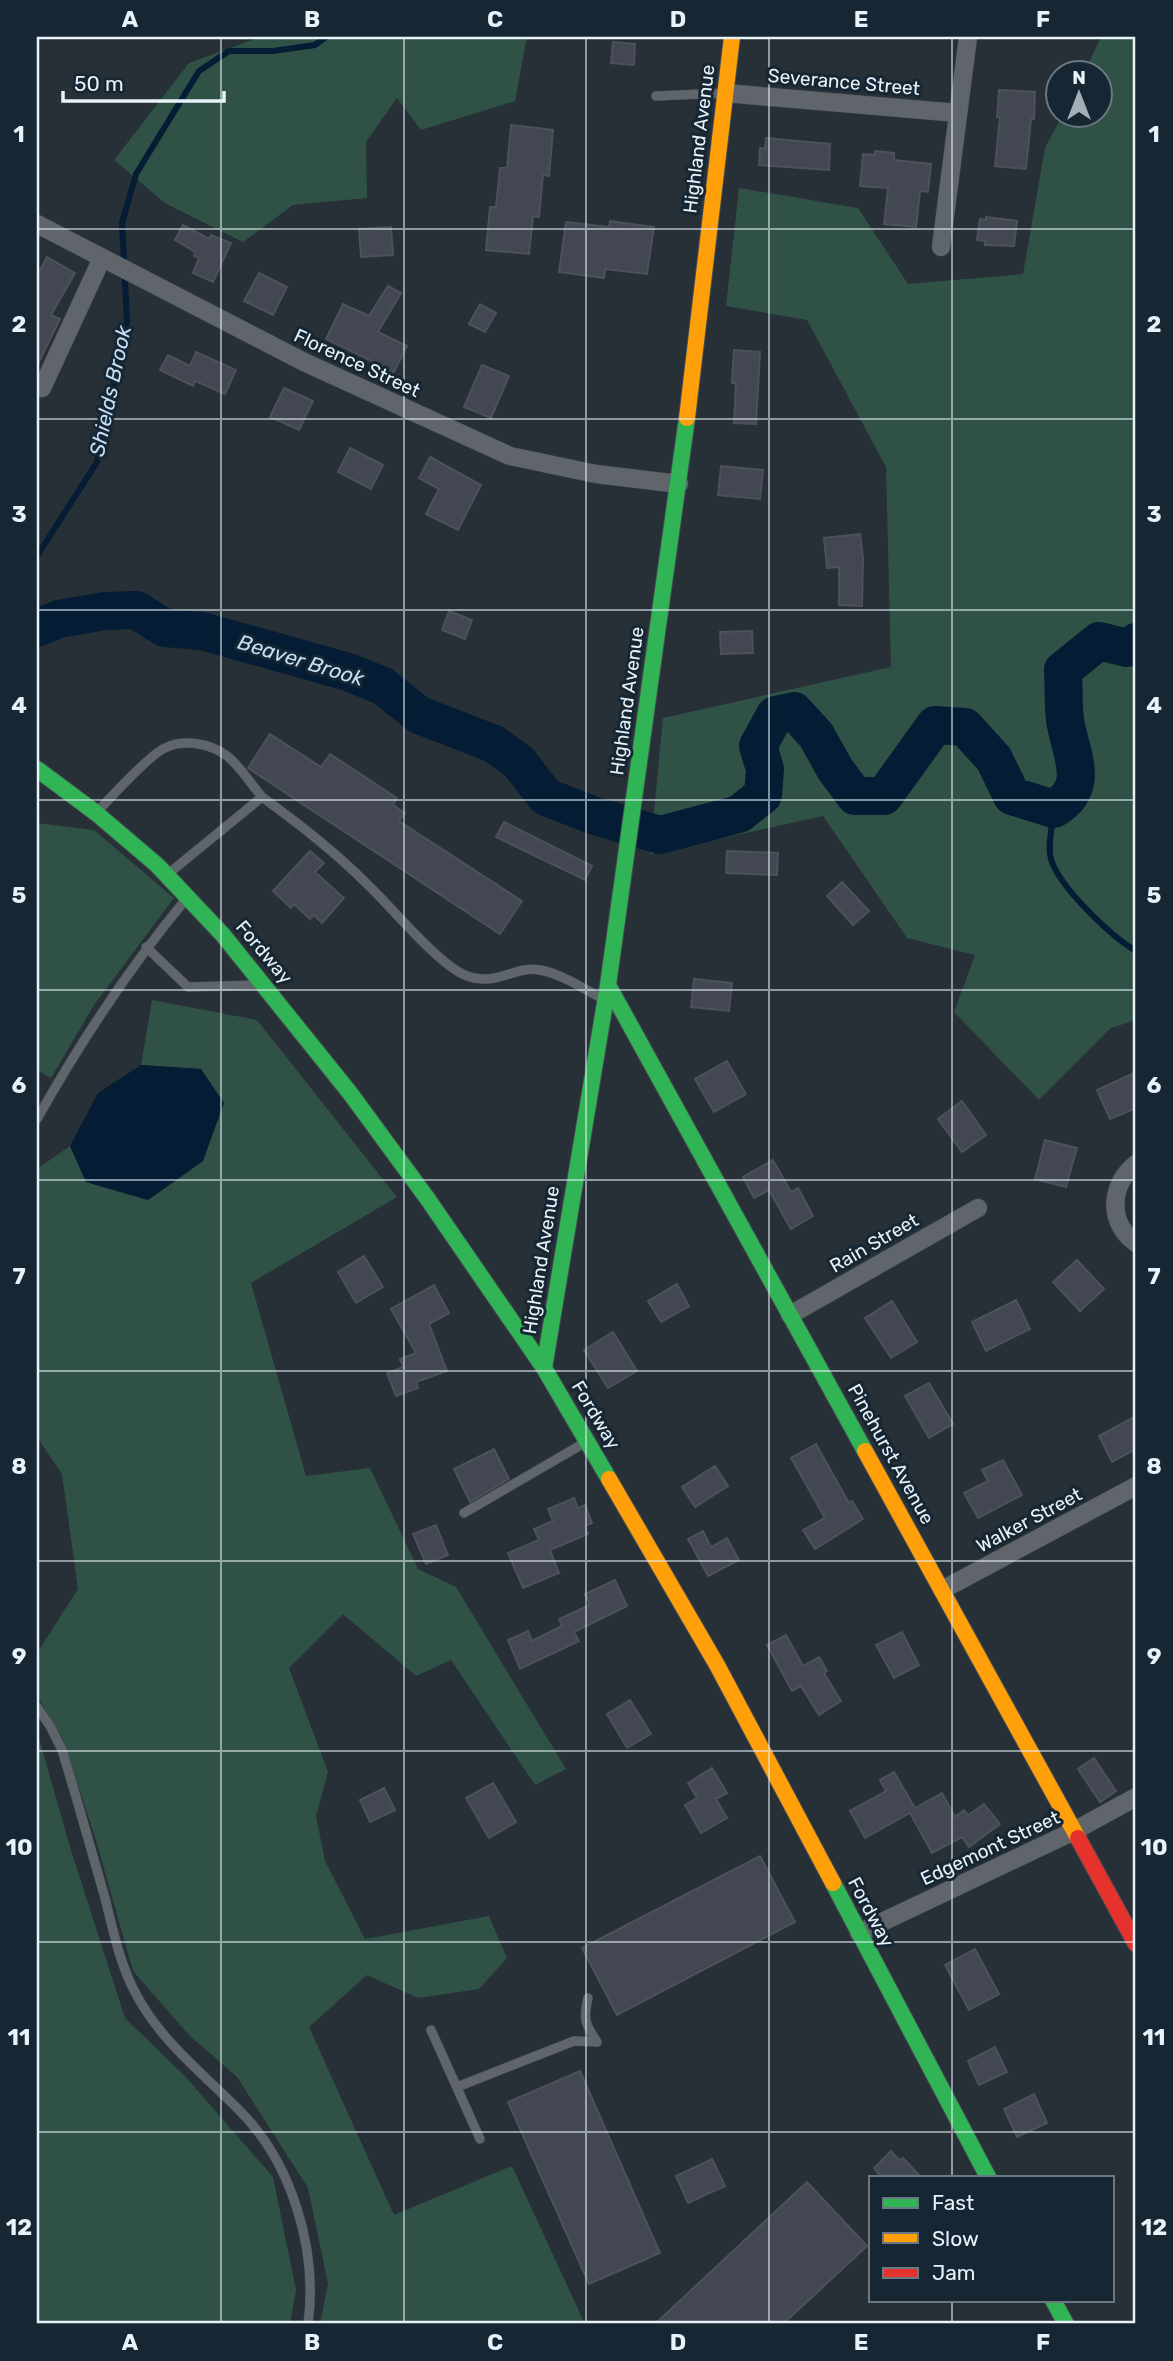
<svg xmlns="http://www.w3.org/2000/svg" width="1173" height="2361" font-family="Rubik,sans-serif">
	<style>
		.green { fill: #305246 }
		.water { fill: #041c34 }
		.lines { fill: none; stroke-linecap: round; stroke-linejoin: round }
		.stream { stroke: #041c34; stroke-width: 6 }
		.river { stroke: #041c34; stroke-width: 38 }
		.building { fill: #434753; stroke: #4d5158; stroke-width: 2 }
		.lane-casing { stroke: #444c52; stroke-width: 10 }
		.street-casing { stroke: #444c52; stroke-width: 19 }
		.fast-casing { stroke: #444c52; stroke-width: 18 }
		.slow-casing { stroke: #444c52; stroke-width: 18 }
		.jam-casing { stroke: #444c52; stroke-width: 18 }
		.lane { stroke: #5f656b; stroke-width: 9 }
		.street { stroke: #5f656b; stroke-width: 18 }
		.fast { stroke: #30b455; stroke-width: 16 }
		.slow { stroke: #ff9f0a; stroke-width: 16 }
		.jam { stroke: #e5322d; stroke-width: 16 }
		.grid { fill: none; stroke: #e7f2fb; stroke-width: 2; stroke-opacity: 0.55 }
		.labels { text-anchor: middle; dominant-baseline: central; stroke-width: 6; stroke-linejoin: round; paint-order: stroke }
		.street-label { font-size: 19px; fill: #e7f2fb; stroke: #162633 }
		.water-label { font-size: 21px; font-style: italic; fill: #c5dff7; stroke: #162633 }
		.neatline { fill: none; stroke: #e7f2fb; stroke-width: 2.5 }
		.grid-label { font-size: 23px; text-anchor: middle; font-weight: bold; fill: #e7f2fb }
	</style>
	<rect width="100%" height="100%" fill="#272f37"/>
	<path class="green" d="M260,37h267l-12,64 -94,29 -24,-32 -31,44 1,56 -74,7 -50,37 -78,-39 -51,-43 75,-97z
		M1101,37h35v983l-25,8 -72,72 -85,-88 21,-57 -68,-17 -84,-122 -173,38 13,-136 228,-51 -5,-200 -79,-147 -81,-14 13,-118 119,20 50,76 115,-10 22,-126 17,-32h38v-42l-16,-1z
		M37,823l57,7 80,68 -80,107 -43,73 -14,-8z
		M152,1000l105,20 140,177 -146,86 55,193 64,-8 48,101 38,18 110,182 -31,16 -84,-125 -35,16 -73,-62 -54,54 39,104 -12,44 9,45 40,78 124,-23 18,42 -28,31 -61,9 -51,-23 -58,52 85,188 118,-49 73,158h-265l8,-40 -20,-96 -71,-111 -48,-42 -56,-64 -38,-134 -32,-97 -26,-44v-43l41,-64 -16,-115 -25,-37v-268l33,-23 16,36 62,18 55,-39 -2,-92 -60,-4z
		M37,1731l33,116 55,171 60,58 88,101 23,113 -6,34h-253z"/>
	<path class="water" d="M141,1065l60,4 23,34 -21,58 -55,39 -62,-18 -16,-36 28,-53z"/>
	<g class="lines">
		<path class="stream" d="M37,556l60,-94 30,-141 -5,-98 14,-49 63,-103 30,-20h44l42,-6 11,-8
			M1054,809c-1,14 -7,36 -3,50 8,28 60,77 85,92"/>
		<path class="river" d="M37,628l22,-9 46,-8 31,-1 29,18 37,3 146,41 35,14 36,29 75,29 24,17 28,36 49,19 65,19 79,-21 24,-19 2,-26 -7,-23 17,-31 19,-4 22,24 19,34 20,27h29l51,-71 30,2 29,32 18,37 42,13c38,-23 16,-55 11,-89 -2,-16 -1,-34 -2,-50l36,-29 28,7 9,-6"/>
	</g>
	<path class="building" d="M613,42l22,2 -1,21 -23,-2z
		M999,90l36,2 -1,27h-3l-5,50 -31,-3 5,-49h-3z
		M511,125l42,5 -4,46 -6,-1 -4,42 -6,-1 -4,38 -43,-4 4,-43h6l4,-39h7z
		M766,138l64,6 -1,26 -70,-5 1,-17 5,1z
		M875,151l19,2v7l37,4 -3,28 -8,-1 -4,36 -32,-3 4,-36 -28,-2 3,-32 12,1z
		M986,217l31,4 -3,25 -29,-1v-4l-8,-1 3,-21 6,1z
		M610,221l44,6 -7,47 -42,-5 -1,9 -45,-6 7,-50 43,5z
		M183,225l26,14 2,-4 20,8 -18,39 -20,-9 6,-15 -5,-2 1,-4 -20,-12z
		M391,227l2,28 -32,2 -2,-28z
		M47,257l28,16 -24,42 9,4 -23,47v-90z
		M259,273l28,14 -14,28 -29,-14z
		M388,286l13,7 -23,39 29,14 -15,30 -16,-8 2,-4 -52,-25 17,-35 26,12z
		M480,304l16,9 -11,19 -16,-8z
		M734,350l26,2 -4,72 -22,-1 2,-40h-4z
		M196,352l40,18 -11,24 -30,-13 -2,5 -33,-16 8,-15 22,11z
		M482,365l27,11 -18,42 -27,-11z
		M284,388l29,13 -14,29 -29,-13z
		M350,448l33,17 -12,24 -33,-17z
		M430,457l51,28 -23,45 -32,-16 13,-25 -20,-11z
		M721,466l42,4 -3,29 -42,-4z
		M860,534l3,24 -1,48 -23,-1v-38l-12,1 -3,-30z
		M449,611l23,9 -7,19 -23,-9z
		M752,631l1,22 -32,1 -1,-22z
		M270,734l51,33 9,-13 67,44 -4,7 12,8 -6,8 123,80 -22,33 -252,-166z
		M504,822l88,44 -7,14 -89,-43z
		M310,851l14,12 -9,9 29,26 -22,25 -8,-8 -4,4 -16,-15 -3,4 -18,-17z
		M727,851l51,2 -1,22 -51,-2z
		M842,882l27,29 -16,14 -26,-29z
		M694,979l38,4 -3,28 -38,-4z
		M727,1061l19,33 -32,18 -19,-33z
		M1136,1072v36l-26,11 -13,-29z
		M962,1101l24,34 -24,17 -24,-33z
		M1045,1140l32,8 -11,39 -31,-8z
		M773,1160l18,32 7,-4 15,28 -22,13 -22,-39 -15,8 -11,-21z
		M364,1256l19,31 -27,16 -18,-31z
		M1077,1260l27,29 -24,22 -27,-29z
		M677,1284l12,22 -28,16 -13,-21z
		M434,1285l15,28 -20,11 18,47 -31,11 2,6 -22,8 -9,-23 16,-6 -3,-8 16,-6 -25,-44z
		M1016,1300l14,29 -44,22 -14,-29z
		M892,1301l25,41 -26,16 -26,-40z
		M613,1332l24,39 -29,17 -24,-38z
		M929,1383l24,41 -24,14 -24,-42z
		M1136,1416v33l-24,13 -13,-26z
		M816,1444l33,59 3,-2 11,18 -48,30 -12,-19 22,-12 -34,-60z
		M494,1449l15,30 -39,23 -16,-33z
		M1003,1460l19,35 -44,23 -14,-25 24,-12 -6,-11z
		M715,1466l13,20 -33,21 -13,-20z
		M574,1498l4,10 7,-3 7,18 -7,3 3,8 -38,16 9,23 -36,15 -15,-35 31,-13 -5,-11 19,-8 -5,-12z
		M436,1525l12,30 -22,9 -13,-30z
		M703,1531l8,16 16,-9 12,22 -31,16 -20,-37z
		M615,1580l12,26 -53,26 5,9 -59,28 -12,-29 20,-9 4,10 30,-15 -3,-7 31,-14 -5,-11z
		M902,1632l17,33 -25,13 -18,-33z
		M786,1635l17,31 16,-9 8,14 -3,2 17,28 -22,14 -18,-29 -9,5 -25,-46z
		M630,1700l21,34 -24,14 -20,-34z
		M1094,1758l22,33 -16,11 -22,-33z
		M712,1768l15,25 -11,6 11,19 -26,15 -16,-28 12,-7 -9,-15z
		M894,1772l21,36 27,-15 13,24 9,-7 4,5 16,-11 16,20 -31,23 -7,-10 -30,16 -22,-40 -45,25 -15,-27 36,-20 -6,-11z
		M493,1783l23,39 -27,16 -23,-40z
		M384,1788l11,22 -25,12 -10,-22z
		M760,1856l35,66 -178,93 -35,-67z
		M975,1949l24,45 -30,16 -24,-45z
		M995,2047l12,25 -28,13 -11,-24z
		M580,2071l80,182 -71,31 -81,-182z
		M1034,2094l13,29 -30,14 -13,-28z
		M891,2151l8,9 4,-2 18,19h-40l-7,-9z
		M712,2159l13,27 -37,17 -12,-27z
		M807,2182l60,64 -84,78h-128z"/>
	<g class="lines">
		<g class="lane-casing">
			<path id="lane" d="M656,96l68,-3
				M98,811c14,-15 51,-56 67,-63 19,-9 45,-5 62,8 13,10 24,28 35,41
				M168,874l94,-77c36,26 71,53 103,85 25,23 73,83 102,94 30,11 48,-11 73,-6 22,4 44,19 63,29
				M146,947l42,40 70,-2
				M37,1119c44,-78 92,-151 149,-220
				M464,1513l122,-71
				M37,1707l13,19 12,24c15,49 29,99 43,148 8,32 15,67 31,96 24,46 66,79 102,115 54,53 80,141 70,215
				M588,1998c-5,21 -3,26 9,44
				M431,2030l49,109
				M457,2087l117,-46 23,1"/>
		</g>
		<g class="street-casing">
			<path id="street" d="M725,93l233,20
				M37,224l267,138 206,94 86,18 83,10
				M941,247l27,-210
				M42,388l60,-130
				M1136,1164c-26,20 -29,59 0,79
				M790,1315l188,-107
				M942,1590l194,-104
				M859,1933l215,-102 62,-34"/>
		</g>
		<g class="fast-casing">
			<path id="fast" d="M37,769l59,44 61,52 66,70 127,158 77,105 117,170 65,111
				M608,985l257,466
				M544,1368l64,-383 79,-567
				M833,1883l155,294
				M1053,2300l13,24"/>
		</g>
		<g class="slow-casing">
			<path id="slow" d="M687,418l45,-381
				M865,1451l213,387
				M609,1479l108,186 116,218"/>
		</g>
		<g class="jam-casing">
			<path id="jam" d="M1078,1838l58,106"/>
		</g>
		<use href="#lane" class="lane"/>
		<use href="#street" class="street"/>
		<use href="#fast" class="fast"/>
		<use href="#slow" class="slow"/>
		<use href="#jam" class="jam"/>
	</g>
	<path class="grid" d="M221,37v2287M404,37v2287M586,37v2287M769,37v2287M952,37v2140M37,229h1099M37,419h1099M37,610h1099M37,800h1099M37,990h1099M37,1180h1099M37,1371h1099M37,1561h1099M37,1751h1099M37,1942h1099M37,2132h1099M952,2300v24"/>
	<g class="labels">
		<g class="street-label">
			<text transform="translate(844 82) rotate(5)">Severance Street</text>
			<text transform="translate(699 139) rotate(-83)">Highland Avenue</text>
			<text transform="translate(357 363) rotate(25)">Florence Street</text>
			<text transform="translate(627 701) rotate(-82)">Highland Avenue</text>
			<text transform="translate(264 952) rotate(50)">Fordway</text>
			<text transform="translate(874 1243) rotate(-30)">Rain Street</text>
			<text transform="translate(541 1260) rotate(-81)">Highland Avenue</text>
			<text transform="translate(596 1415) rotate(59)">Fordway</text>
			<text transform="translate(891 1454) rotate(61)">Pinehurst Avenue</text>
			<text transform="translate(1029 1520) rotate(-28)">Walker Street</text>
			<text transform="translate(990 1848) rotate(-25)">Edgemont Street</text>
			<text transform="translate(871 1912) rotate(62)">Fordway</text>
		</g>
		<g class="water-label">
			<text transform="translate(110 391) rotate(-78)">Shields Brook</text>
			<text transform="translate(301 660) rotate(17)">Beaver Brook</text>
		</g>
	</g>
	<rect width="1173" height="2361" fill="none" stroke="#162633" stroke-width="77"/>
	<rect x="869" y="2176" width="245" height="126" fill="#162633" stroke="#6a7883" stroke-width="2"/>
	<rect x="883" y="2198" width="35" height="10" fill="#30b455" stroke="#6a7883" stroke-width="2"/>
	<text x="932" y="2210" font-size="21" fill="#e7f2fb">Fast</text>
	<rect x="883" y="2233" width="35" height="10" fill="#ff9f0a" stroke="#6a7883" stroke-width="2"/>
	<text x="932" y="2246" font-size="21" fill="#e7f2fb">Slow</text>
	<rect x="883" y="2268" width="35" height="10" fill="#e5322d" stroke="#6a7883" stroke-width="2"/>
	<text x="932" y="2280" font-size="21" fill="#e7f2fb">Jam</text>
	<g transform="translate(1079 94)"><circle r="33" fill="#162633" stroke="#6a7883" stroke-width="2"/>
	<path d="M0-5L12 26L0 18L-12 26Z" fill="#a4aeb6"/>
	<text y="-10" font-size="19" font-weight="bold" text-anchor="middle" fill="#e7f2fb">N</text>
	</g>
	<path d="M63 91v10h161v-10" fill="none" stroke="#e7f2fb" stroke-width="3.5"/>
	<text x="74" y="91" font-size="21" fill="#e7f2fb" stroke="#162633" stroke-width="5" paint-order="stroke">50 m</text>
	<rect x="38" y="38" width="1096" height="2284" class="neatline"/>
	<g class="grid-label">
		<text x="130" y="27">A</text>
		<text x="312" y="27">B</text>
		<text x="495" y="27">C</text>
		<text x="678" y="27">D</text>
		<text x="861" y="27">E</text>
		<text x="1043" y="27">F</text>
		<text x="19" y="142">1</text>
		<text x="1154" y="142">1</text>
		<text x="19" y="332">2</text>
		<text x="1154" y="332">2</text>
		<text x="19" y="522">3</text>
		<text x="1154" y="522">3</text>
		<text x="19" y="713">4</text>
		<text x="1154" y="713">4</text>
		<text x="19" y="903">5</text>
		<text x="1154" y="903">5</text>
		<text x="19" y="1093">6</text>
		<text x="1154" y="1093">6</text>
		<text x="19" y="1284">7</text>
		<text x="1154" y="1284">7</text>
		<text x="19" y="1474">8</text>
		<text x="1154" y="1474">8</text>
		<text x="19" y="1664">9</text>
		<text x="1154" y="1664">9</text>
		<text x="19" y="1855">10</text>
		<text x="1154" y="1855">10</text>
		<text x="19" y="2045">11</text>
		<text x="1154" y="2045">11</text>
		<text x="19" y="2235">12</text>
		<text x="1154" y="2235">12</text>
		<text x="130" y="2350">A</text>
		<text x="312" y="2350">B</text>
		<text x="495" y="2350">C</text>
		<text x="678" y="2350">D</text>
		<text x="861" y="2350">E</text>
		<text x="1043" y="2350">F</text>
	</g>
</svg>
